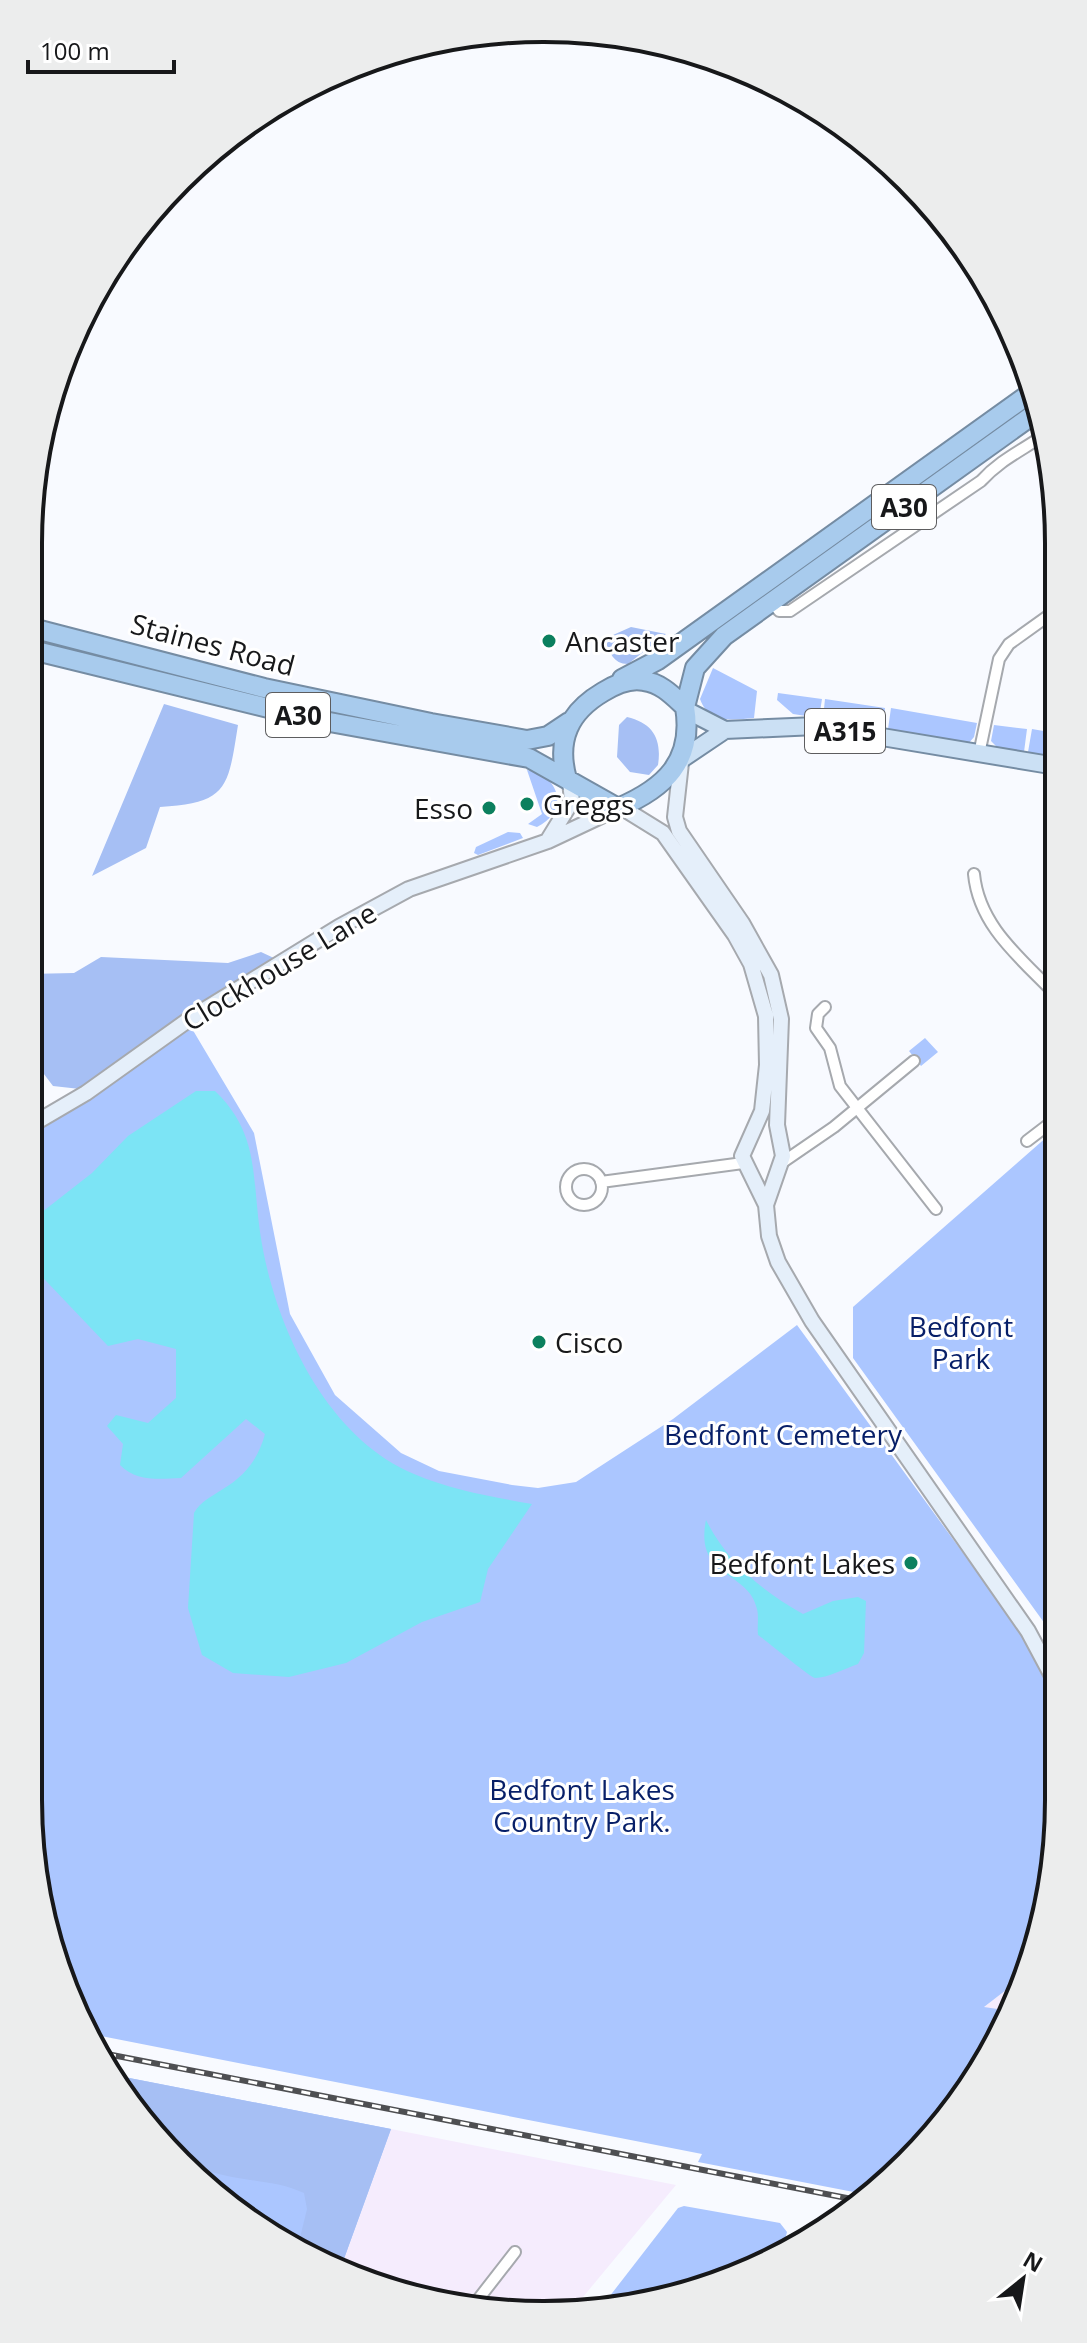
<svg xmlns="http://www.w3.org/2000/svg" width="1087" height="2343" font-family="'Open Sans',sans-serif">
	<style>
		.industrial { fill: #f5ecfd }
		.green { fill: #abc6ff }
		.forest { fill: #a6bff4 }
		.water { fill: #7ce4f5 }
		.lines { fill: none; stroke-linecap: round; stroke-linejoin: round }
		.street-casing { stroke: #a6a9ae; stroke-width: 14 }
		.secondary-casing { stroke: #a6a9ae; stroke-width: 18 }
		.primary-casing { stroke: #758ca3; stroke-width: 20 }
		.highway-casing { stroke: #758ca3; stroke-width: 22 }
		.street { stroke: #fff; stroke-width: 10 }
		.secondary { stroke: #e5effa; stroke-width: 14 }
		.primary { stroke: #cbe0f4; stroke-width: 16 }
		.highway { stroke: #a8cbed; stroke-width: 18 }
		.rail-casing { stroke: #4e4f52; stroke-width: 6 }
		.rail { stroke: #fff; stroke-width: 3; stroke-dasharray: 9; stroke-linecap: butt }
		.poi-dot { fill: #0c805e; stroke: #fff; stroke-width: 3 }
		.labels { text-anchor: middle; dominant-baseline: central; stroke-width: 6; stroke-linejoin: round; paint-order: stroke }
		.shield { fill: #fff; stroke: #5d5d5f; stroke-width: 2 }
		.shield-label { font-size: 26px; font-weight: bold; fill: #17181a }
		.poi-label { font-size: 28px; fill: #17181a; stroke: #fff; text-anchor: start }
		.street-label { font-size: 28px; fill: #17181a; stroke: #fff }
		.park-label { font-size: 28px; fill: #071f68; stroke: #fff }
		.rim { fill: none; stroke: #17181a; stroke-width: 4 }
	</style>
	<rect width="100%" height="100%" fill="#f8faff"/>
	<path class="industrial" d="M1024,1976l-4,20 -9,15 -28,-3z
		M391,2129l285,56 -103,124 -130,-4 -102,-38z"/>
	<path class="green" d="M111,281l2,2 -49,79 3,-15z
		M713,668l44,23 -3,27c-22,2 -45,6 -54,-19z
		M778,693l44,6 -3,19 -26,-4 -16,-14z
		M825,699l60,9 -2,19 -60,-9z
		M891,708l86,15 -3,14 -6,7 -80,-15z
		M994,725l33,4 -3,23 -27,-5 -6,-6z
		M1032,729l23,4v24l-27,-5z
		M527,770c34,6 42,41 10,57l-9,-3 14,-10z
		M508,832l12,1 3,5 -45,17 -4,-2 2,-6z
		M191,1027l63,106 36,181 45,81 66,58 38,18 73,14 26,3 38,-6 97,-63 124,-94 244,335 18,56v84l-35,176 -40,31 27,4 -80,129 -67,54 -166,-32 4,-8 -606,-119 -40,-69 -28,-167v-662z
		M925,1038l13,14 -17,14 -12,-15z
		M1057,1128l1,514 -205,-284v-51z
		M119,2076l272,53 -50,138 -55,-21 -130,-107z
		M684,2206l96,17 7,9 -5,20 -171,59 -12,-1 79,-102z"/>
	<path class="forest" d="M631,627l35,7 -38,30c-15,0 -18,-12 -24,-25z
		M164,704l74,21c-10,63 -10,78 -78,82l-14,41 -54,28z
		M627,717c26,6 35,22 31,48l-9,10 -19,-3 -13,-15 2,-32z
		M261,952l15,7 -196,130 -27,-3 -25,-33v-79l46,-1 27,-16 127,6z
		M119,2076l272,53 -50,138 -44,-17 10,-41 -3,-16c-21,-10 -43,-11 -66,-15 -77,-14 -83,-39 -119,-102z"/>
	<path class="water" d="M196,1091h19c44,42 37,85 45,141 13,91 65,205 154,242 38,16 78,23 118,30l-44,65 -8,33 -58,20 -76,41 -57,14 -56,-4 -31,-18 -14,-47 6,-95c7,-12 17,-16 29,-24 23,-14 35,-30 42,-55l-19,-15 -65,59c-23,1 -44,4 -61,-13l3,-21 -16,-18 9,-11 32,8 28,-25v-49l-38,-10 -30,7 -80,-84v-39l64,-50 36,-37z
		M706,1520c21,42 56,71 97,94l30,-13 25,-4 8,4 -2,52 -6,11c-12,4 -31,14 -43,14 -5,-1 -47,-36 -57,-43 -1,-9 1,-18 -1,-26 -8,-39 -63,-30 -51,-89z"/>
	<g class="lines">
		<g class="street-casing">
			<path id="street" d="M771,601l8,10h11l191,-130c19,-21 40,-30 63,-46
				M979,754l20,-95 10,-15 46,-33
				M974,874c5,53 48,85 82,121
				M825,1007l-7,7 -2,14 14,20 10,38 96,123
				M1027,1141l30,-23
				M783,1162l51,-35 80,-66
				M566 1187a18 18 0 1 1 36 0a18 18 0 1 1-36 0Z
				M601,1182l142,-19
				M473,2306l42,-54"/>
		</g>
		<g class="secondary-casing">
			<path id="secondary" d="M681,763l-6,54 4,14 63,92 29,52 10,44 -4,106 6,31 -17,49 3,31 9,26 34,59 216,310 31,58
				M621,807l42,26 72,102 16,29 15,52 1,49 -5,46 -20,45 24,49
				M548,840l24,-39 -2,-20
				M28,1127l58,-34 105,-75 148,-91 70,-38 139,-48 70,-33"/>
		</g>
		<g class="primary-casing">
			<path id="primary" d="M686,710l39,20 91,-4 240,40
				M682,759l43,-29"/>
		</g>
		<g class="highway-casing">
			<path id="highway" d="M28,627l236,61 167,35 96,17 21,-4 21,-14
				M28,649l285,70 216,39 89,50c47,-20 76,-47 67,-101 -12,-11 -24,-24 -41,-26 -14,-3 -28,3 -41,11 -34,20 -47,48 -36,87
				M622,679l36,-19 374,-268
				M685,707l10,-39 29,-32 313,-224"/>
		</g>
		<use href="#street" class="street"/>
		<use href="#secondary" class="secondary"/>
		<use href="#primary" class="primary"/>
		<use href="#highway" class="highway"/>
		<g class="rail-casing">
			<path id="rail" d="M107,2054l750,146"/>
		</g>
		<use href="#rail" class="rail"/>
	</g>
	<g class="poi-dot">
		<circle cx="549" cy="641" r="8"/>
		<circle cx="527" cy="804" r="8"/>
		<circle cx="489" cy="808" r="8"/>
		<circle cx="539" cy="1342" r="8"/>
		<circle cx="911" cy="1563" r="8"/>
	</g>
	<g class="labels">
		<g class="shield">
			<rect x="872" y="485" width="64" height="44" rx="6"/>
			<rect x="266" y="693" width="64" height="44" rx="6"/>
			<rect x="805" y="709" width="80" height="44" rx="6"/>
		</g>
		<g class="shield-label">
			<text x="904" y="507">A30</text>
			<text x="298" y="715">A30</text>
			<text x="845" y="731">A315</text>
		</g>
		<g class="poi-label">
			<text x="565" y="641">Ancaster</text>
			<text x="543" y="804">Greggs</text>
			<text x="473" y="808" text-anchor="end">Esso</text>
			<text x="555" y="1342">Cisco</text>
			<text x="895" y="1563" text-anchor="end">Bedfont Lakes</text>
		</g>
		<g class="street-label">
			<text transform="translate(213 644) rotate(15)">Staines Road</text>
			<text transform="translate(279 966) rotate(-31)">Clockhouse Lane</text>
		</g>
		<g class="park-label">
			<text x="961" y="1326">Bedfont<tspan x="961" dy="32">Park</tspan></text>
			<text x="783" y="1434">Bedfont Cemetery</text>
			<text x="582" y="1789">Bedfont Lakes<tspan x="582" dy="32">Country Park.</tspan></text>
		</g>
	</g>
	<path d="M0 0H1087V2343H0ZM543 42H544A501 501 0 0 1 1045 543V1800A501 501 0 0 1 544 2301H543A501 501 0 0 1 42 1800V543A501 501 0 0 1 543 42Z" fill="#eceded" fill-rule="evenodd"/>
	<path class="rim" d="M543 42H544A501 501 0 0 1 1045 543V1800A501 501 0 0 1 544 2301H543A501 501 0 0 1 42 1800V543A501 501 0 0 1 543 42Z"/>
	<g transform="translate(1023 2279) rotate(30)" stroke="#ffffff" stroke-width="6" paint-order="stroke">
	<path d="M0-6L14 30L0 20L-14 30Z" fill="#17181a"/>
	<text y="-12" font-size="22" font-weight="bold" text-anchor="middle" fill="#17181a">N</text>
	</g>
	<path d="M28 60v12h146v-12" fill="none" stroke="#17181a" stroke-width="4"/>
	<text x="40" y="60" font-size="24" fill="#17181a" stroke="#ffffff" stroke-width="6" paint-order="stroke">100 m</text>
</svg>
